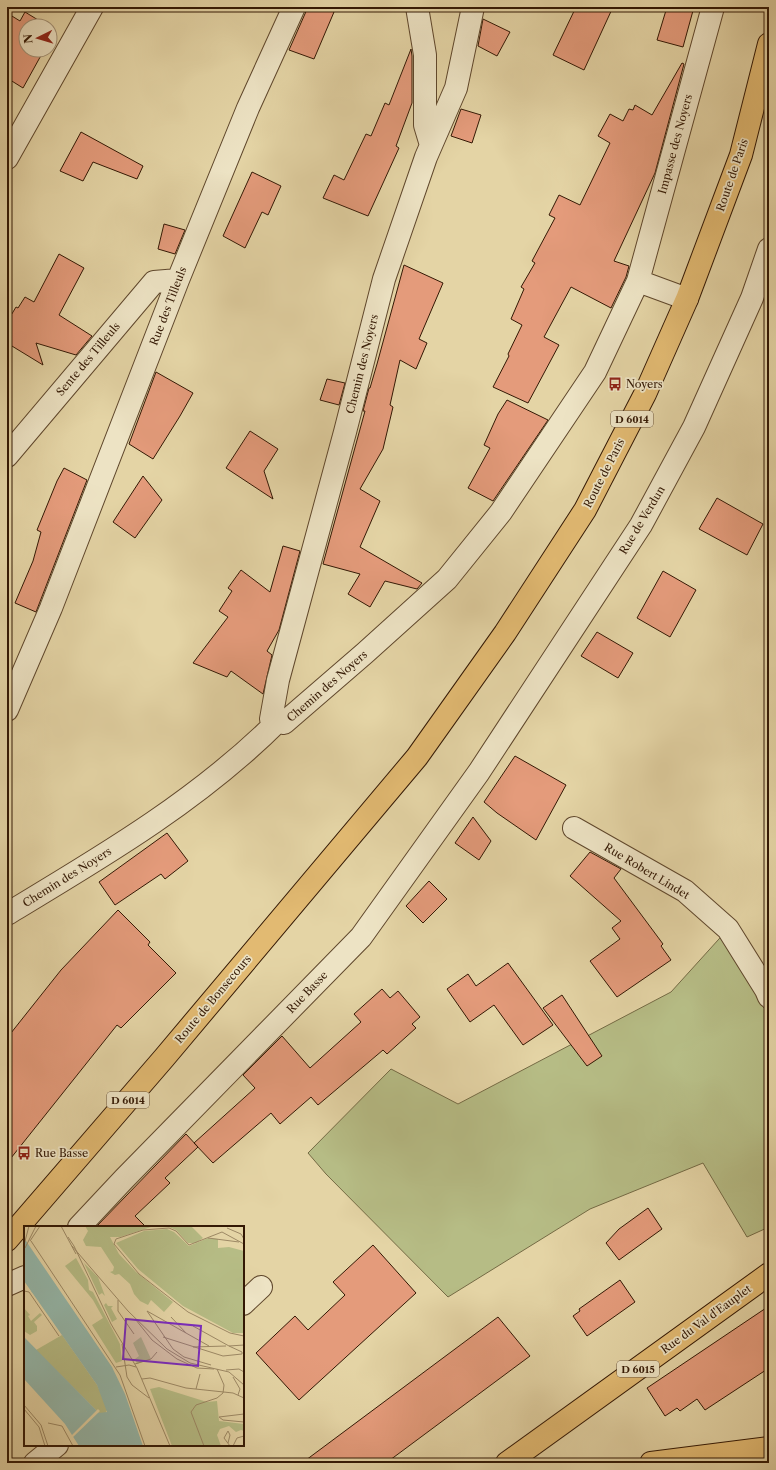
<svg xmlns="http://www.w3.org/2000/svg" width="776" height="1470" font-family="'Libre Caslon Text',serif">
	<style>
		.green { fill: #b6bc85; stroke: #746a44 }
		.building { fill: #e49b7b; stroke: #331804 }
		.lines { fill: none; stroke-linecap: round; stroke-linejoin: round }
		.street-casing { stroke: #5f472c; stroke-width: 24 }
		.primary-casing { stroke: #331804; stroke-width: 24 }
		.street { stroke: #ede3c4; stroke-width: 22 }
		.primary { stroke: #e2ba72; stroke-width: 22 }
		.labels { text-anchor: middle; dominant-baseline: central; stroke-width: 3.5; stroke-linejoin: round; paint-order: stroke }
		.shield { fill: #ede3c4; stroke: #6b553e; stroke-width: 1 }
		.shield-label { font-size: 10px; font-weight: bold; fill: #331804 }
		.street-label { font-size: 11px; fill: #331804; stroke: #ede3c4 }
		.poi-label { font-size: 11px; fill: #331804; stroke: #ede3c4; text-anchor: start }
		.inset-river { fill: none; stroke: #95b8ab; stroke-width: 2 }
		.inset-road { fill: none; stroke: #9d8965; stroke-width: 1 }
		.view { fill: #7b2cbf; fill-opacity: 0.15; stroke: #7b2cbf; stroke-width: 2 }
		.inset-edge { fill: none; stroke: #331804; stroke-width: 2 }
	</style>
	<rect width="100%" height="100%" fill="#e4d4a5"/>
	<filter id="stains"><feTurbulence type="fractalNoise" baseFrequency=".005" numOctaves="4"/><feColorMatrix values="0 0 0 0 .2 0 0 0 0 .09 0 0 0 0 .02 0 0 0 .5 -.17"/></filter>
	<radialGradient id="worn" r=".72"><stop offset=".6" stop-color="#630" stop-opacity="0"/><stop offset="1" stop-color="#630" stop-opacity=".3"/></radialGradient>
	<path class="green" d="M728,929l41,68v230l-22,10 -44,-74 -113,46 -142,88 -122,-123 -18,-21 83,-84 67,35 213,-112z"/>
	<path class="building" d="M308,7h13l13,5 -20,47 -25,-9z
		M576,7h37l-29,63 -31,-15z
		M667,7h27l-11,40 -26,-7z
		M25,12l23,14h-22v24h18l-21,38 -16,-10v-65l13,8z
		M483,19l27,13 -13,24 -19,-10z
		M411,49l1,7v47l-16,43 3,2 -31,68 -45,-18 11,-23 10,5 22,-46 5,2 14,-33 4,2z
		M682,63l2,1 -29,109 -41,88 15,5 -3,11 -15,31 -40,-21 -27,50 15,8 -31,58 -35,-16 16,-31 -1,-2 14,-29 -11,-6 13,-30 -3,-2 14,-24 -3,-2 23,-43 -6,-3 10,-20 21,10 30,-62 -12,-7 12,-22 13,7 6,-12 4,1 2,-5 17,10z
		M461,109l20,6 -9,28 -21,-7z
		M81,132l62,34 -6,13 -44,-17 -10,19 -23,-10z
		M252,172l29,14 -13,29 -6,-3 -17,36 -22,-12z
		M164,224l21,6 -10,24 -17,-5z
		M59,254l25,14 -25,47 33,21 -16,19 -40,-12 7,22 -36,-22v-21l9,-15 2,1 7,-11 9,5z
		M404,265l39,18 -24,56 8,4 -11,26 -16,-9 -10,45 3,2 -10,42 -23,40 20,12 -20,46 62,36 -5,6 -32,-8 -15,26 -22,-13 12,-20 -37,-10 42,-153h-2l6,-23h1l7,-24z
		M156,372l37,21 -13,23 -27,43 -24,-15z
		M327,379l18,4 -6,22 -19,-5z
		M507,400l41,20 -55,81 -25,-13 22,-40 -6,-3 14,-31z
		M250,431l28,18 -14,22 9,28 -47,-31z
		M64,468l23,12 -51,132 -21,-9 18,-42 8,-29 -4,-2 20,-49z
		M143,476l19,24 -27,38 -22,-16z
		M717,498l46,26 -16,31 -48,-26z
		M283,546l17,5 -21,79 -12,21 5,4 -9,39 -32,-23 -4,6 -34,-14 35,-46 -9,-6 13,-20 -4,-3 13,-18 29,22z
		M663,571l33,19 -26,47 -33,-19z
		M597,632l36,21 -15,25 -37,-22z
		M515,756l51,29 -30,55 -39,-27 -13,-11z
		M473,817l18,24 -12,19 -24,-17z
		M167,833l21,28 -23,18 -4,-5 -46,31 -16,-23z
		M590,852l31,17 -7,9 49,66 -2,2 10,14 -54,37 -27,-36 30,-22 -8,-11 9,-7 -51,-45z
		M429,881l18,18 -24,24 -17,-17z
		M118,910l32,32 -2,3 28,28 -55,55 -4,-3 -110,138v-125l54,-68z
		M508,963l45,62 -30,20 -29,-40 -24,17 -23,-33 21,-15 8,12z
		M382,989l8,9 8,-7 22,26 -8,7 4,4 -29,26 -4,-4 -65,55 -7,-8 -31,27 -9,-11 -58,50 -19,-20 61,-55 -12,-13 39,-39 28,32 51,-46 -7,-8z
		M562,995l40,61 -15,10 -44,-58z
		M186,1134l12,13 -33,31 5,5 -35,33 11,11h-50z
		M648,1208l14,21 -43,31 -13,-17 13,-14z
		M373,1245l43,48 -117,107 -43,-47 39,-37 13,14 37,-35 -12,-13z
		M620,1280l15,22 -48,34 -14,-20 7,-5 -1,-2z
		M769,1306v62l-64,42 -8,-11 -17,12 -3,-3 -12,8 -18,-28z
		M498,1317l32,39 -144,107h-84z"/>
	<g class="lines">
		<g class="street-casing">
			<path id="street" d="M417,7l8,48v70l6,20
				M473,7l-17,81 -30,69 -42,122 -39,153 -67,248 -7,39 13,4 81,-70 82,-74 54,-67 94,-140 43,-91 75,-274
				M7,158l85,-151
				M638,281l49,18
				M7,456l147,-174 24,-2
				M7,710l44,-102 127,-328 70,-172 46,-101
				M574,828l111,63 43,38 38,61 3,7
				M7,914c95,-57 192,-114 271,-193
				M79,1227l45,-48 237,-242 118,-165 162,-247 53,-98 58,-129 17,-49
				M7,1285l18,-8
				M243,1304l18,-17
				M35,1463l22,-18"/>
		</g>
		<g class="primary-casing">
			<path id="primary" d="M7,1240l157,-182 253,-301 88,-124 80,-123 60,-116 42,-95 54,-144 28,-111
				M507,1463l262,-189
				M651,1463l118,-15"/>
		</g>
		<use href="#street" class="street"/>
		<use href="#primary" class="primary"/>
	</g>
	<defs>
		<g id="bus-bare" transform="scale(1.08)"><path d="M-5-6H5V4H4V6H2V4H-2V6H-4V4H-5ZM-3.5-4V0h7V-4ZM-3.5 1.2v1.5H-2V1.2ZM2 1.2v1.5H3.5V1.2Z" fill="#8f2418" stroke="#ede3c4" stroke-width="2.5" paint-order="stroke"/></g>
	</defs>
	<g fill-rule="evenodd">
		<use href="#bus-bare" x="615" y="384"/>
		<use href="#bus-bare" x="24" y="1153"/>
	</g>
	<g class="labels">
		<g class="shield">
			<rect x="611" y="411" width="42" height="16" rx="3"/>
			<rect x="107" y="1092" width="42" height="16" rx="3"/>
			<rect x="617" y="1361" width="42" height="16" rx="3"/>
		</g>
		<g class="shield-label">
			<text x="632" y="419">D 6014</text>
			<text x="128" y="1100">D 6014</text>
			<text x="638" y="1369">D 6015</text>
		</g>
		<g class="street-label">
			<text transform="translate(675 144) rotate(-75)">Impasse des Noyers</text>
			<text transform="translate(732 175) rotate(-71)">Route de Paris</text>
			<text transform="translate(168 306) rotate(-69)">Rue des Tilleuls</text>
			<text transform="translate(88 359) rotate(-50)">Sente des Tilleuls</text>
			<text transform="translate(362 364) rotate(-76)">Chemin des Noyers</text>
			<text transform="translate(604 473) rotate(-63)">Route de Paris</text>
			<text transform="translate(642 520) rotate(-59)">Rue de Verdun</text>
			<text transform="translate(327 686) rotate(-41)">Chemin des Noyers</text>
			<text transform="translate(647 871) rotate(31)">Rue Robert Lindet</text>
			<text transform="translate(67 877) rotate(-32)">Chemin des Noyers</text>
			<text transform="translate(307 992) rotate(-46)">Rue Basse</text>
			<text transform="translate(213 999) rotate(-50)">Route de Bonsecours</text>
			<text transform="translate(706 1319) rotate(-36)">Rue du Val d'Eauplet</text>
		</g>
		<g class="poi-label">
			<text x="626" y="384">Noyers</text>
			<text x="35" y="1153">Rue Basse</text>
		</g>
	</g>
	<g transform="translate(24 1226)">
		<rect width="220" height="220" fill="#e4d4a5"/>
		<path d="M61,0h106l12,12 -7,5h-8l-12,-13 -7,-3h-18l-31,10h-10l9,17 17,18 37,30 -9,10 -13,-12 -3,5 -8,-4 -6,-7 -4,-10 -11,-10 -4,1 -5,-3 3,-1 1,-4 -13,-20 -15,-1 -3,-6 5,-9zM143,3l7,3 15,14 19,-8 10,1v9l11,-1 15,4v82h-11l-50,-27 -45,-37 -22,-26 28,-12zM52,32l12,22 1,10 4,2 27,52 2,17 -6,2 -24,-38 11,-7 -10,-18 -28,-34zM60,37l14,14 7,19 -3,-3 -3,2zM82,77l2,3h5l-2,2 6,11 -5,3 -8,-17zM0,82l6,7 -2,1 3,5 9,-8 2,2 -8,7 3,4v5l-7,4 -6,-4zM38,109l35,50 11,23 -3,6 -6,-1 -63,-63zM117,111l10,22 -14,5 -2,-5 4,-3 -6,-13zM135,161l48,15 10,-1 2,20 25,3v7l-3,-1 -5,2 -7,-6 -9,3 -3,6 4,11h-49l-22,-57z" fill="#b6bc85"/>
		<path d="M0,12l88,129 13,27 18,52h-64l-14,-22 -41,-45v-42l75,76 8,-1 -10,-27 -73,-104z" fill="#95b8ab"/>
		<path d="M74,183l2,2 -28,27 -1,-2z" fill="#e4d4a5"/>
		<path class="inset-river" d="M8,66l2,-2 2,-15 -4,-21"/>
		<path class="inset-road" d="M37,0l15,28M203,2l14,6 3,5M44,11l6,9 37,78 26,44 33,78M184,12l31,4M6,15l10,-15M7,15l89,134 25,71M220,18l-22,-12 -33,13 -13,-14 -7,-3 -26,2 -27,9 -2,5 25,30 49,38 42,21 14,3M0,19l5,-19M48,20l56,65 39,38 23,14 39,9 15,13M1,22l11,-22M0,65l5,1 30,44M94,74v11l16,23M147,91l15,16M112,94l16,20 25,19 20,9 17,1M169,100l36,20M139,111l60,19 19,-2v-2l-13,-6 15,-1M98,118l5,33 5,8 17,13M185,120l-62,-35 26,38 11,8 27,8M169,121l33,-1M111,138l16,-5 6,-7M92,141l13,-2 7,2M202,144l13,-1 5,3M209,151l7,12 -2,6M118,153l8,-1 36,10 47,5 11,5M172,163l4,-15M0,179l17,20 7,21M0,183l15,18 6,19M220,188l-25,3 4,3 21,2M24,197l14,3 11,20M204,217l2,-8 -2,-4 -4,7 6,8M180,220l-13,-34 5,-7 21,-7 6,-5 1,-8 -7,-16M209,220l4,-8 7,-2"/>
		<path class="view" d="M102,93l75,7 -3,40 -75,-7z"/>
		<rect width="220" height="220" class="inset-edge"/>
	</g>
	<rect width="776" height="1470" fill="none" stroke="#e4d4a5" stroke-width="24"/>
	<rect x="8" y="8" width="760" height="1454" fill="none" stroke="#331804" stroke-width="2"/>
	<rect x="12" y="12" width="752" height="1446" fill="none" stroke="#331804"/>
	<g transform="translate(38 38) rotate(265)"><circle r="19" fill="#ede3c4" stroke="#a39277"/>
	<path d="M0-3L7 15L0 10L-7 15Z" fill="#8f2418"/>
	<text y="-6" font-size="11" font-weight="bold" text-anchor="middle" fill="#331804">N</text>
	</g>
	<rect width="100%" height="100%" filter="url(#stains)"/>
	<rect width="100%" height="100%" fill="url(#worn)"/>
</svg>
